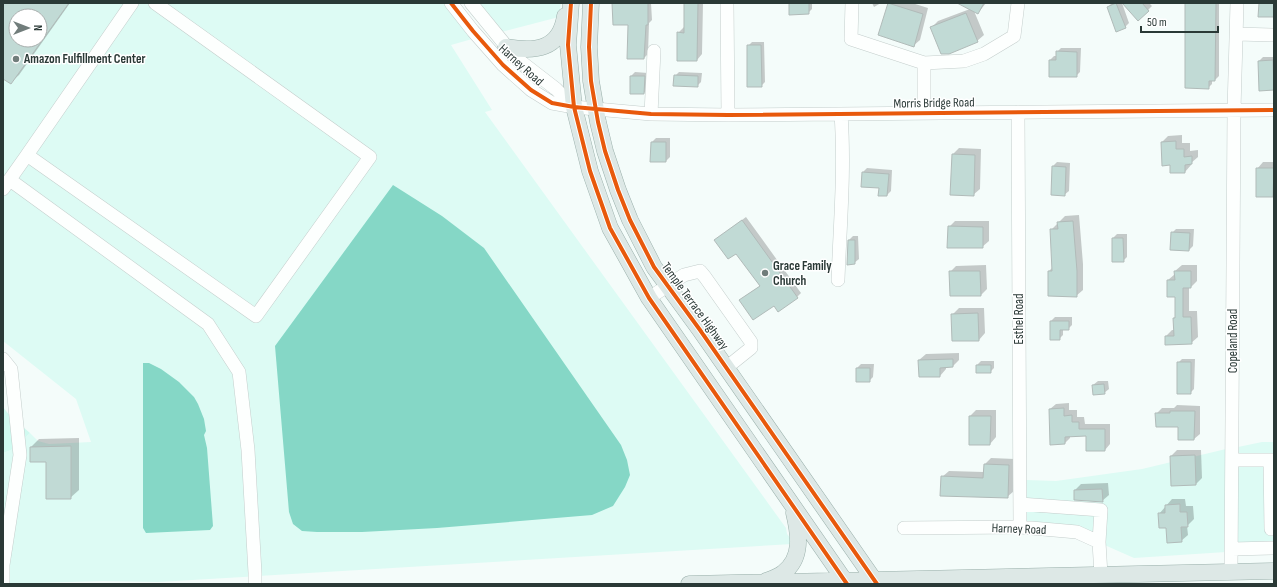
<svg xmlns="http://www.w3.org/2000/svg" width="1277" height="587" font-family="'Sofia Sans Condensed',sans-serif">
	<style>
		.built { fill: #ddfbf4; fill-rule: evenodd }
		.green { fill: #d0faf0 }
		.water { fill: #85d7c6 }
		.shadow { fill: #0003; fill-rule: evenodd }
		.building { fill: #c1dad5; stroke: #b1bbb9; fill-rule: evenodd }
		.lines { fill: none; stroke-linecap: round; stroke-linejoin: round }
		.minor-casing { stroke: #c4cecc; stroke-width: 14 }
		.major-casing { stroke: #9ab0ab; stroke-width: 17 }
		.minor { stroke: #fdfffe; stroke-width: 13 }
		.major { stroke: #dde8e6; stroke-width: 16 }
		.cycleway-casing { stroke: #fff; stroke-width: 6 }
		.cycleway { stroke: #e8590c; stroke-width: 4 }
		.poi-dot { fill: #717d7b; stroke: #fff; stroke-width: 1.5 }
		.labels { text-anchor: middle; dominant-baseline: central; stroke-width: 3; stroke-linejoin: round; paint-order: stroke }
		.poi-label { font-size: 13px; font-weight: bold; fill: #2a3936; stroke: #fff; text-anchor: start }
		.street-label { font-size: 13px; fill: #2a3936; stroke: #fff }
	</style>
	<rect width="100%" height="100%" fill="#f4fcfa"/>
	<path class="built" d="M3,3h441l28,36 -21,6 41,65 -7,2 301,416 1,6 6,7v3l-635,38 -55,-1 -100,3v-131l8,-3 19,-17 8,8 11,3 42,-2 -15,-43 -73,-58zM16,16h24v24h-24z
		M479,3h82l-2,14 -58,15z
		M1262,442h12v100l-36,1v-96z
		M1226,449v103l-92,6 -34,-15 -74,-21v-42l30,1 86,-12z"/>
	<path class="green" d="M3,407l7,9 20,17 -19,17 -8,3z"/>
	<path class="water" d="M393,185l49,31 42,32 137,197 6,15 3,15 -5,12 -12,19 -21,9 -155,13 -75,4h-45l-15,-1 -9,-7 -4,-12 -14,-166z
		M143,363h6l12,6 18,13 15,15 4,7 6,15 2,12 -2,4 3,13 6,78 -3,4 -64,3 -3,-5z"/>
	<path class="shadow" d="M3,3h67l-51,72 -9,8 -7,-5zM16,16h24v24h-24z
		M613,3h38l1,17 -3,3 -1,31 -4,4 -15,-34z
		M685,3h18l-1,51 -5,6 -19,-27 6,-6z
		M790,3h22v6l-4,4z
		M872,3h9l-7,4z
		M890,3h22l16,5 -8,32 -7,6 -24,-42z
		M959,3h27l-8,10 -4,-2 10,24 -7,6 -46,-13 7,-7 32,-12z
		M1112,3h10l7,20 -4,4 -17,-20z
		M1126,3h23l3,3 -4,4z
		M1186,3h33v73l-4,4h-3v4l-4,4z
		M752,42h12l1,40 -4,4 -13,-40z
		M1061,48h20l-1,24 -4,4 -26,-16 4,-4h3v-4z
		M1263,57h11v33h-14l-1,-29z
		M635,72l13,1v16l-4,4 -13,-17z
		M679,72l23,1 -1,9 -4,4 -22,-10z
		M1182,135v8h8v8l8,-1v7l-7,6v2l-6,7 -14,-8 -9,-22 6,-6z
		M656,138h14v19l-4,4 -14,-19z
		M959,148l22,1 -1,40 -7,6 -20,-41z
		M1057,162l13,1 -1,28 -5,4 -11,-29z
		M1263,162h11v33l-1,1 -16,-27z
		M867,168l25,2 -1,21 -4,4 -24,-23z
		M1079,215l4,49v26l-7,6h-27v-25l4,-4 -2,-37 14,-14z
		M746,217l55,76 -4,4 -23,7 -29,-8 15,-10 -24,-34 -21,-12z
		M955,221h34v20l-7,6 -33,-20z
		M1176,229h18l-1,17 -4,4 -17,-17z
		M1117,234h10v23l-4,4 -10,-23z
		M853,236h5l1,23 -5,4 -5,-23z
		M986,265l1,24 -6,6 -31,-23 6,-6z
		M1182,265h15v16l-6,6h-2v24h8l1,26 -7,6 -25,-7 6,-6h2v-12l2,-2v-20l-8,-16 7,-6v-3z
		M959,308h25l1,25 -6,7 -27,-25z
		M1055,317h17v8l-4,4h-5v6l-4,4 -8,-18z
		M959,353v7l-6,6 -7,1v2l-6,7 -21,-16 7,-6z
		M1182,359h13l-1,30 -4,4 -12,-30z
		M981,361h13v7l-4,4 -13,-7z
		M861,364h13l-1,13 -4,4h-12v-13z
		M1098,381h10l1,8 -5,4 -11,-8z
		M1069,403v7h8v7h7l1,7h25v20l-5,6 -18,-15 -17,1v2l-5,5 -15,-34 6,-5z
		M1177,405l23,1v28l-6,5 -15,-13 -23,-12 6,-6h12z
		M976,410h20v27l-6,7 -20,-28z
		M79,438v52l-9,8 -23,-37 -16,-14 8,-8z
		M1177,450h24l1,28 -6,6 -25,-28z
		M991,458l24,1 -1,32 -7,6 -65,-20 7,-6 35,1 1,-8z
		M1108,483l1,12 -7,6 -27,-11 6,-6z
		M1172,499h13l1,7h7l1,13 -7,7 1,9 -7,6 -14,-14 -8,-13z"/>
	<path class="building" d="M3,3h66l-58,81 -8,-5zM16,16h24v24h-24z
		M612,3h36v22h-2l-2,34h-17l1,-34h-15z
		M684,3h14l-1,58h-20v-29l7,1z
		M789,3h20v11l-20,1z
		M888,3l35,11 -9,33 -36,-12z
		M957,3h27l-6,11z
		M1116,3l10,25 -10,4 -9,-25z
		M1122,3h20l7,8 -11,10z
		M1185,3h31l-1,78h-6v8l-24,-1z
		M1259,3h15v14h-16z
		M966,13l12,29 -29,12h-8l-11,-27z
		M747,45h14l1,42h-15z
		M1056,51l21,1v25h-28v-17h7z
		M1273,60l1,30 -15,1 -1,-30z
		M674,75l24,1v11l-25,-1z
		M630,76h15l-1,18h-14z
		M1176,141v8h8v8l8,-1v8l-7,1v8h-15v-8l-8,1 -1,-24z
		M651,142h15v20h-16z
		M952,154l23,1 -1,41 -24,-1z
		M1052,166l14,1 -1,29 -14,-1z
		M1256,168h18l-1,29h-17z
		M862,172l27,2 -2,22h-9l1,-8 -18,-1z
		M742,220l56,78 -20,14 -4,-6 -21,14 -14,-20 21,-14 -24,-32 -8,5 -14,-19z
		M1073,221l4,50v26l-29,-1v-25h4l-2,-42h8l-1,-7z
		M948,226l35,1v21h-36z
		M1171,232l19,1 -1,18 -19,-1z
		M1112,238h11l1,24h-12z
		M848,240h7v24l-8,1z
		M949,271h31l1,25h-31z
		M1174,271h17v17h-8v29h8l1,27 -27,1v-9h9l-1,-18h2v-21h-8v-17h8z
		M978,313l1,28h-27l-1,-27z
		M1050,321h19v9h-9v10h-10z
		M953,359v8l-13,1v9h-21l-1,-17z
		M1177,362h14v32h-14z
		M976,365h15v8h-15z
		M856,368h14v14h-14z
		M1104,384l1,10 -12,1 -1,-10z
		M1064,408v8l8,-1v7h7v7h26v22h-19v-15l-21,1v7l-15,1 -1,-36z
		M1170,411h25l-1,29h-16v-13h-22l-1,-14h15z
		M969,416h22l-1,29h-21z
		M71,446v53h-25v-37h-16v-15z
		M1195,455l1,30 -25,1 -1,-30z
		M984,464l25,1 -1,33 -68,-2 1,-20 42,2z
		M1102,489l1,13 -29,-2v-10z
		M1180,504v8h7l1,15h-7l1,15 -15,1 -1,-15h-7l-1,-15h7v-8z"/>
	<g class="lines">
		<g class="minor-casing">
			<path id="minor" d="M132,3l-105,152 229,161 114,-159 -215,-154
				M451,3l22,28 30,34 28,25 21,13 22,4 77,7 77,1 546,-5
				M471,3l45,55 40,31 18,18
				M727,3l1,112
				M852,3l-1,36 73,24 40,-2 20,-7 30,-18 4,-33
				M1237,34l37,1
				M924,63v50
				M1018,112l2,415
				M651,114l3,-63
				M10,180l198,144 31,48 9,78 7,123v11
				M3,189l24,-34
				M838,280c2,-56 7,-110 3,-166
				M649,298l35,-23 16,-4 5,6 46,65v6l-25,20
				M3,359l8,10 9,86 -17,110v19
				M1232,460h42
				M1270,460l1,69h3
				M1020,504l81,6 -2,32
				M904,528l116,-1 57,5 22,10 2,33
				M1232,549l42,-1
				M1231,572l3,-462 3,-107"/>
		</g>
		<g class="major-casing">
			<path id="major" d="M571,3l-3,42 6,62 16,64 20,57 39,70 198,286
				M591,3l-2,44 2,34 7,41 7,29 13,39 12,30 24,47 46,63 177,254
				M506,47c29,5 54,3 59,-31
				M766,581c5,-2 12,-4 17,-8 20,-15 16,-39 11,-60
				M689,584l585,-13"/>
		</g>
		<use href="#minor" class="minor"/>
		<use href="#major" class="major"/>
		<g class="cycleway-casing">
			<path id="cycleway" d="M451,3l22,28 30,34 28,25 21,13 22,4 77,7 77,1 546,-5
				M571,3l-3,42 6,62 16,64 20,57 39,70 198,286
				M591,3l-2,44 2,34 7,41 7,29 13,39 12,30 24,47 46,63 177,254"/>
		</g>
		<use href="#cycleway" class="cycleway"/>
	</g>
	<g class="poi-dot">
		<circle cx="16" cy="59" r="4"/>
		<circle cx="765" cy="273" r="4"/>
	</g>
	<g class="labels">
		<g class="poi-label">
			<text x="24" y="59">Amazon Fulfillment Center</text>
			<text x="773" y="266">Grace Family<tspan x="773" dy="15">Church</tspan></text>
		</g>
		<g class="street-label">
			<text transform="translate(521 65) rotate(42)">Harney Road</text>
			<text transform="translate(934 103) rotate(-1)">Morris Bridge Road</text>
			<text transform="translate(695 306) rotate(54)">Temple Terrace Highway</text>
			<text transform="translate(1019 319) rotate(-90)">Esthel Road</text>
			<text transform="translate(1233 341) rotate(-90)">Copeland Road</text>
			<text transform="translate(1019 529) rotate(2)">Harney Road</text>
		</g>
	</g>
	<rect width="1277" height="587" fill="none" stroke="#2a3936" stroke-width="8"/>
	<g transform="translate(28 28) rotate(90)"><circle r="19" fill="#ffffff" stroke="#aab0af"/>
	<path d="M0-3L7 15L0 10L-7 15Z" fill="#717d7b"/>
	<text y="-6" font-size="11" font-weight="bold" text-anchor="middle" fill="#2a3936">N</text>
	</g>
	<path d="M1141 26v6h77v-6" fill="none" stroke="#2a3936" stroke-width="2"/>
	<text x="1147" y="26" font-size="12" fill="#2a3936" stroke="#ffffff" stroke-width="3" paint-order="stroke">50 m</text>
</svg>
